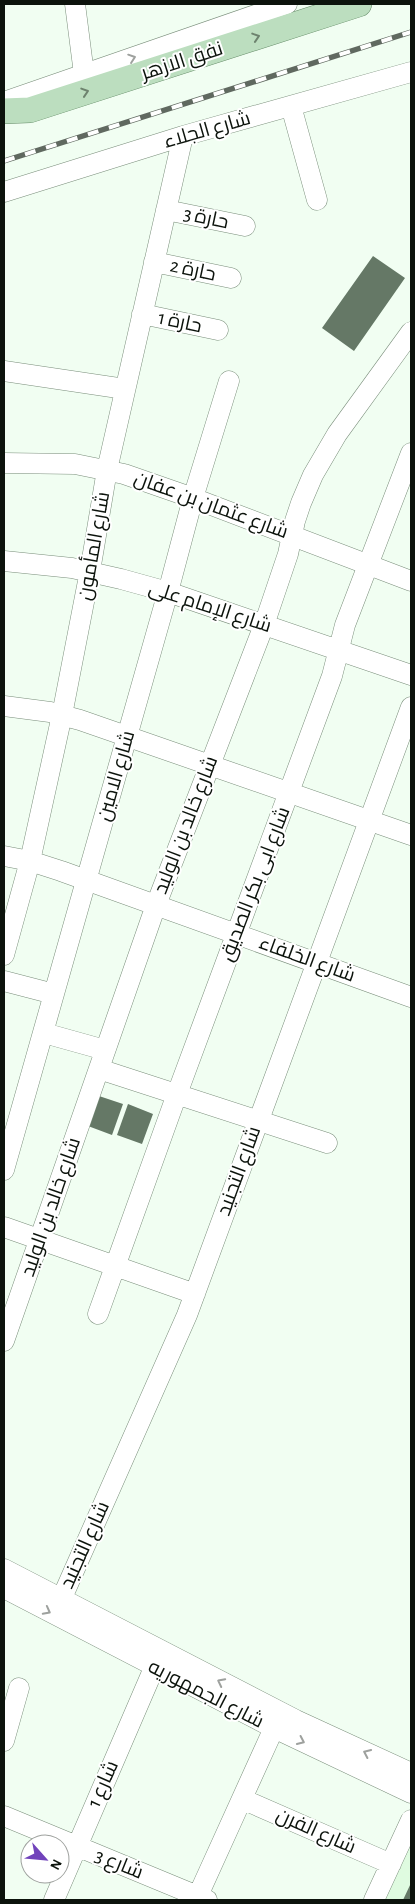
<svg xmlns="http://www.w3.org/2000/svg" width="415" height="1904" font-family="'Alegreya Sans',Cairo,sans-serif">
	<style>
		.built { fill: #dffbe0 }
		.building { fill: #657866 }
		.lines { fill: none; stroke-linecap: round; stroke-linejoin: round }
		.minor-casing { stroke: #7a8e7b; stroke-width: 21 }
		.major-casing { stroke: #628965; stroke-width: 26 }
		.minor { stroke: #fff; stroke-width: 20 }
		.major { stroke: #bcdebf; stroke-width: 25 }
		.rail-casing { stroke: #606960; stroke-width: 5.5 }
		.rail { stroke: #fff; stroke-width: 4; stroke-dasharray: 11; stroke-linecap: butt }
		.oneway { stroke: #6d836e }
		.oneway2 { stroke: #9ea19e }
		.labels { text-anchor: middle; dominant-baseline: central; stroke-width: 4; stroke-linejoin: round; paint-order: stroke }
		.street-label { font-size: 20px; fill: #0c130c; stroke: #fff }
	</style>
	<rect width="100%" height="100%" fill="#f1fef2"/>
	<path class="built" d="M411,1820v80h-37z"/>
	<path class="building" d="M373,256l32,22 -51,73 -32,-23z
		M99,1096l24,8 -11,31 -24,-9z
		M128,1104l25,10 -11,30 -25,-9z
		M411,1883v17h-8z"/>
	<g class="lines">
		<g class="minor-casing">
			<path id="minor" d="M75,4l9,70
				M4,102l283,-98
				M291,106l26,94
				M4,192l179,-56 228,-64
				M166,210l79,16
				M154,262l77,16
				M142,314l76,16
				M4,371l121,18
				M4,463l71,1 49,10 69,24 218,83
				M4,561l68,7 49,11 47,13 243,83
				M4,706l46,6 30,8 331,115
				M4,856l26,5 31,10 350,126
				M4,955l26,-94 32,-146 28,-144 17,-101 76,-334
				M4,981l50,13
				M44,1033l61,17
				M99,1069l228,74
				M4,1170l164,-578 25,-94 36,-117
				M4,1227l191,67
				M98,1314l79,-220 155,-418 13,-51 66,-172
				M4,1341l152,-436 108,-280 24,-71 7,-33 6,-18 12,-28 24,-41 74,-102
				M4,1569l292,151 115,53
				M4,1588l270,140 137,65
				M61,1600l126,-285 224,-608
				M4,1741l15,-53
				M242,1799l149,65
				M4,1816l203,84
				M54,1900l100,-232
				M196,1900l78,-172
				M374,1900l37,-80"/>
		</g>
		<g class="major-casing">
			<path id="major" d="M4,111l26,-1 329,-106"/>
		</g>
		<use href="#minor" class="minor"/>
		<use href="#major" class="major"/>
		<g class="rail-casing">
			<path id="rail" d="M4,161l407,-129"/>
		</g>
		<use href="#rail" class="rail"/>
	</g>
	<defs><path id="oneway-chevron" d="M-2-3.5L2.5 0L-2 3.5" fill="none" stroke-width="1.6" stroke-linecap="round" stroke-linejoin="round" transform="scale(1.25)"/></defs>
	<g class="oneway">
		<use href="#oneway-chevron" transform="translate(256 37) rotate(-18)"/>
		<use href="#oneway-chevron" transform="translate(85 92) rotate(-18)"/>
	</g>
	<g class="oneway2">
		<use href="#oneway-chevron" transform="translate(132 58) rotate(-19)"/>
		<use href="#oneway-chevron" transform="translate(47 1611) rotate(28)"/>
		<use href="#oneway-chevron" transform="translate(221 1682) rotate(-153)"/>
		<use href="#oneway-chevron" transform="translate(301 1741) rotate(25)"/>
		<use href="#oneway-chevron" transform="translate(367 1753) rotate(-155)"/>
	</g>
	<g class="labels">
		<g class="street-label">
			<text transform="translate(182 61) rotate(-18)">نفق الازهر</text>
			<text transform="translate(207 130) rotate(-16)">شارع الجلاء</text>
			<text transform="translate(206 218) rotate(12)">حارة 3</text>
			<text transform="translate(193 270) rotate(12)">حارة 2</text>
			<text transform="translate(180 322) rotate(12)">حارة 1</text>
			<text transform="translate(211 505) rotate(20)">شارع عثمان بن عفان</text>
			<text transform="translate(94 546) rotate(-80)">شارع المأمون</text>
			<text transform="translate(210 607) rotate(18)">شارع الإمام على</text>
			<text transform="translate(116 776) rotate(-74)">شارع الامين</text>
			<text transform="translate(186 825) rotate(-69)">شارع خالد بن الوليد</text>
			<text transform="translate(255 884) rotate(-69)">شارع ابى بكر الصديق</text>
			<text transform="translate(307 959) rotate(20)">شارع الخلفاء</text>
			<text transform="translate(239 1171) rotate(-70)">شارع التجنيد</text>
			<text transform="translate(51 1207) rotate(-71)">شارع خالد بن الوليد</text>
			<text transform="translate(85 1545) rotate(-66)">شارع التجنيد</text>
			<text transform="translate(206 1694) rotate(27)">شارع الجمهوريه</text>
			<text transform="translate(103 1784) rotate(-66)">شارع 1</text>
			<text transform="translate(316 1831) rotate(24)">شارع الفرن</text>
			<text transform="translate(119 1864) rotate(22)">شارع 3</text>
		</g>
	</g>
	<rect width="415" height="1904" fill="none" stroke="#0c130c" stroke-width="10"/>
	<g transform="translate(45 1859) rotate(117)"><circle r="24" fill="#ffffff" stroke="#9ea19e"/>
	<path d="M0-4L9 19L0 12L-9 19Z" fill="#7143bb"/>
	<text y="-8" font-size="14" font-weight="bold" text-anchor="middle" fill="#0c130c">N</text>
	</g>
</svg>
